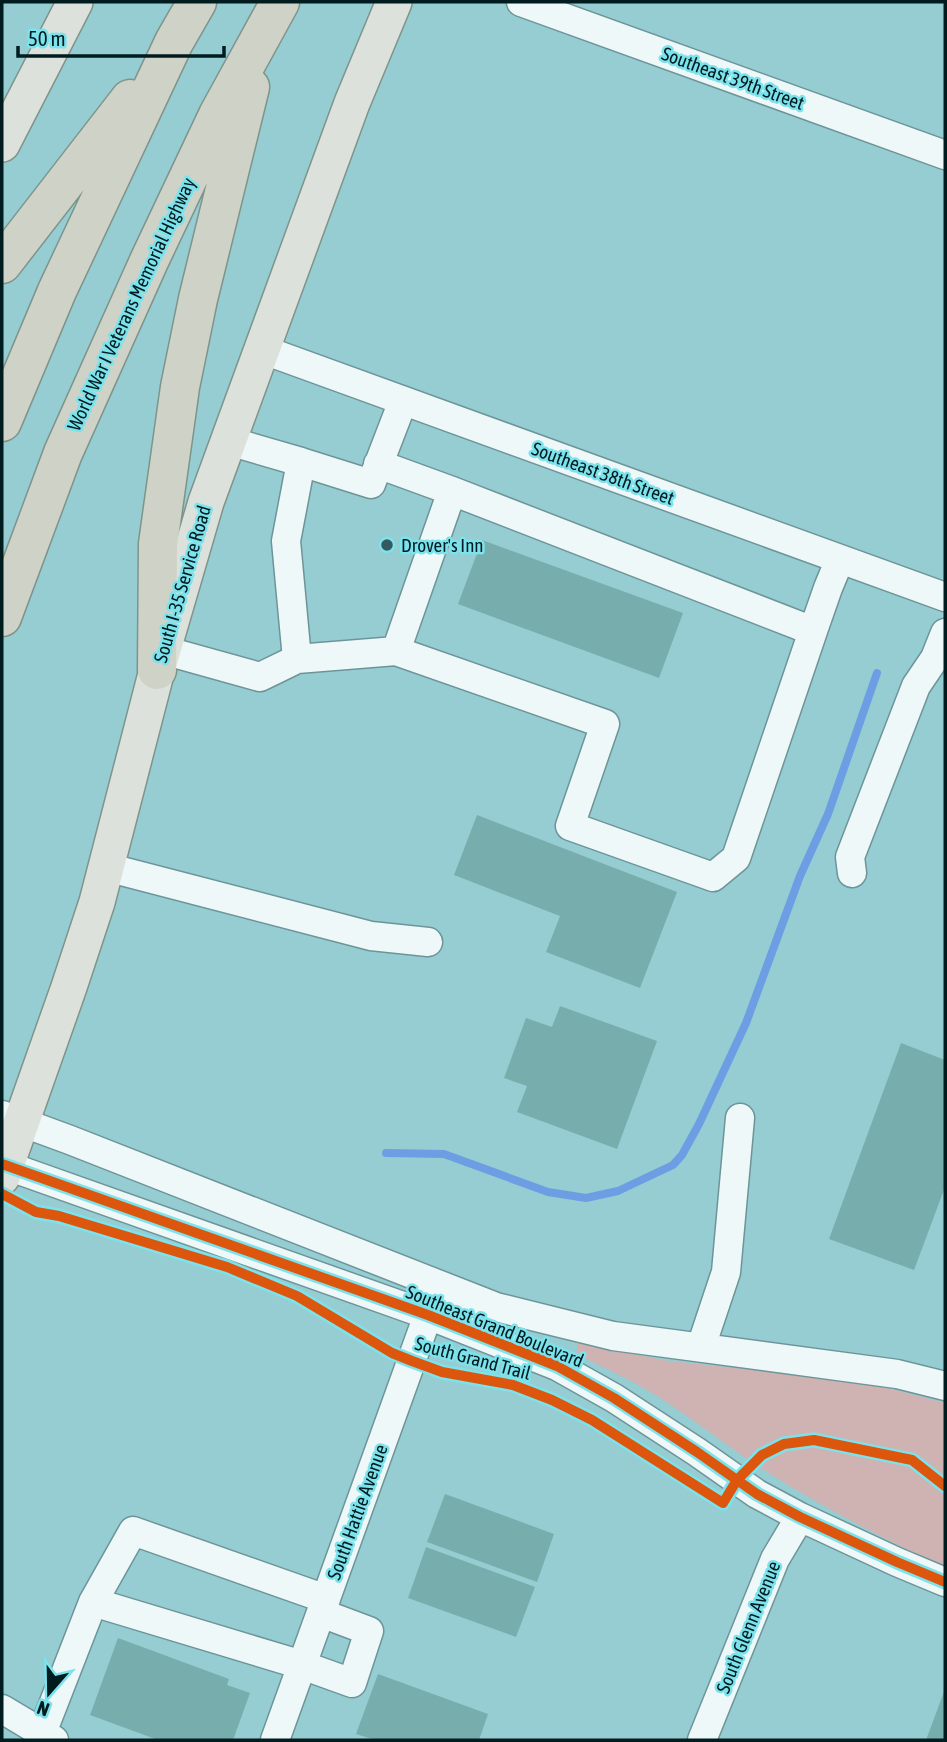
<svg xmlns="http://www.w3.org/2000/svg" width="947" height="1742" font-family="'Asap Condensed',sans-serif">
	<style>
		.green { fill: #cfb3b3 }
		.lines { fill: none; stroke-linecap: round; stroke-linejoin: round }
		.stream { stroke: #6d9ee4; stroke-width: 8 }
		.building { fill: #77aead }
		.minor-casing { stroke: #6d9599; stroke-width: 31 }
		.major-casing { stroke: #7e948a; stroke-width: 38 }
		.highway-casing { stroke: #7e948a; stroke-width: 41 }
		.minor { stroke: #eff8f8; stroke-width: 28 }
		.major { stroke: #dce1db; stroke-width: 35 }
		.highway { stroke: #cfd2c7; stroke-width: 38 }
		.cycleway-casing { stroke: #7ce2ec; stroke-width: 15 }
		.cycleway { stroke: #dc560d; stroke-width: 10 }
		.poi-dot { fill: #345a5e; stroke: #7ce2ec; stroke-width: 2.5 }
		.labels { text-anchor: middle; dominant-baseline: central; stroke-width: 5; stroke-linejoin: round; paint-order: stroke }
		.street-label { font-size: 19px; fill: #001c1f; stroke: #7ce2ec }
		.poi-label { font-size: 19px; fill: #001c1f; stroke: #7ce2ec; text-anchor: start }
	</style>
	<rect width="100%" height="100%" fill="#95cdd3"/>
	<path class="green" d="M578,1343l91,18 116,12 103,15 57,15v164c-66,-30 -131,-64 -192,-104 -32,-22 -63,-46 -96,-67 -26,-16 -54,-29 -81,-42z"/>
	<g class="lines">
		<path class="stream" d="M386,1153l58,1 104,38 38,6 32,-7 55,-26 9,-10 17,-31 47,-101 54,-147 28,-62 49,-141"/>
	</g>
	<path class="building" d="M482,540l201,73 -24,65 -201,-74z
		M477,815l200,77 -37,96 -94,-36 14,-36 -106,-41z
		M560,1006l97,35 -40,108 -100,-37 10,-26 -23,-8 22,-60 26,9z
		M901,1043l44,17v127l-31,83 -85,-31z
		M445,1494l109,40 -17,48 -110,-40z
		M426,1547l109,40 -19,50 -108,-39z
		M118,1638l111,41 -2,6 23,8 -17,47h-75l-68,-25z
		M378,1674l110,40 -9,26h-104l-19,-6z
		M945,1689v51h-19z"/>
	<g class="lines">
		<g class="minor-casing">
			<path id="minor" d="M521,2l424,153
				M261,349l684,248
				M229,441l72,21
				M378,464l74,27 361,140 -77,227 -23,19 -143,-51 35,-102 -209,-73 -99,8 -11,-118 15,-79 70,22 32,-83
				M813,631l15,-43 12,-29
				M163,650l97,27 37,-18
				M396,651l56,-160
				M106,867l265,69 57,6
				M852,873l-2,-16 66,-171 19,-28 10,-25
				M2,1115l68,25 426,167 117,29 284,38 48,12
				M2,1164l426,151 129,51 57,32 83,54 60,42 43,23 97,45 48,20
				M701,1347l25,-75 14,-154
				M93,1602l40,-71 193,68
				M2,1709l52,31
				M42,1733l51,-131 209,63 50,18 17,-52 -48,-18
				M275,1740l153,-425 3,-17
				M702,1740l73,-181 25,-42"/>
		</g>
		<g class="major-casing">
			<path id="major" d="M2,144l73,-142
				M2,1177l67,-190 28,-85 60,-232 49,-168 146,-399 42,-101"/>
		</g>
		<g class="highway-casing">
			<path id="highway" d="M2,264l128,-165
				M2,422l55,-131 117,-249 23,-40
				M2,617l61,-164 86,-192 69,-146 62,-113
				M157,670l1,-126 22,-157 18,-88 52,-212"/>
		</g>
		<use href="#minor" class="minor"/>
		<use href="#major" class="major"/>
		<use href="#highway" class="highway"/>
		<g class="cycleway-casing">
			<path id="cycleway" d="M2,1164l426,151 129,51 57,32 83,54 60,42 43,23 97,45 48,20
				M2,1194l34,18 23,4 168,51 70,29 95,57 20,8 30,11 71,13 39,15 40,20 131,83 14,-23 25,-25 22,-11 30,-4 98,20 33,26"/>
		</g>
		<use href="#cycleway" class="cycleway"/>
	</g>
	<circle class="poi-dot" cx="387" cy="545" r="7"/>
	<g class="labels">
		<g class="street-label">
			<text transform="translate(733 78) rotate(20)">Southeast 39th Street</text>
			<text transform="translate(131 304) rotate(-65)">World War I Veterans Memorial Highway</text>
			<text transform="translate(603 473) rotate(20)">Southeast 38th Street</text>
			<text transform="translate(182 584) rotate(-74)">South I-35 Service Road</text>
			<text transform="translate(495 1326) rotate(22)">Southeast Grand Boulevard</text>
			<text transform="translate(473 1358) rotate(15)">South Grand Trail</text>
			<text transform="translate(357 1512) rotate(-70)">South Hattie Avenue</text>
			<text transform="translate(748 1627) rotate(-68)">South Glenn Avenue</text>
		</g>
		<g class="poi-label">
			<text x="401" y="545">Drover's Inn</text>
		</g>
	</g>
	<rect width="947" height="1742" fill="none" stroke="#001c1f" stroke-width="7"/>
	<g transform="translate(49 1693) rotate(200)" stroke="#7ce2ec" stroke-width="5" paint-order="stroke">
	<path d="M0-5L12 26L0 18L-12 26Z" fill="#001c1f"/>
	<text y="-10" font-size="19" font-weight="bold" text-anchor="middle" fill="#001c1f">N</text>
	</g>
	<path d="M18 46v10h206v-10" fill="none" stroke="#001c1f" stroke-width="3.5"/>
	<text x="28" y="46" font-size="21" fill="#001c1f" stroke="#7ce2ec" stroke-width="5" paint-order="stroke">50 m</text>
</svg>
